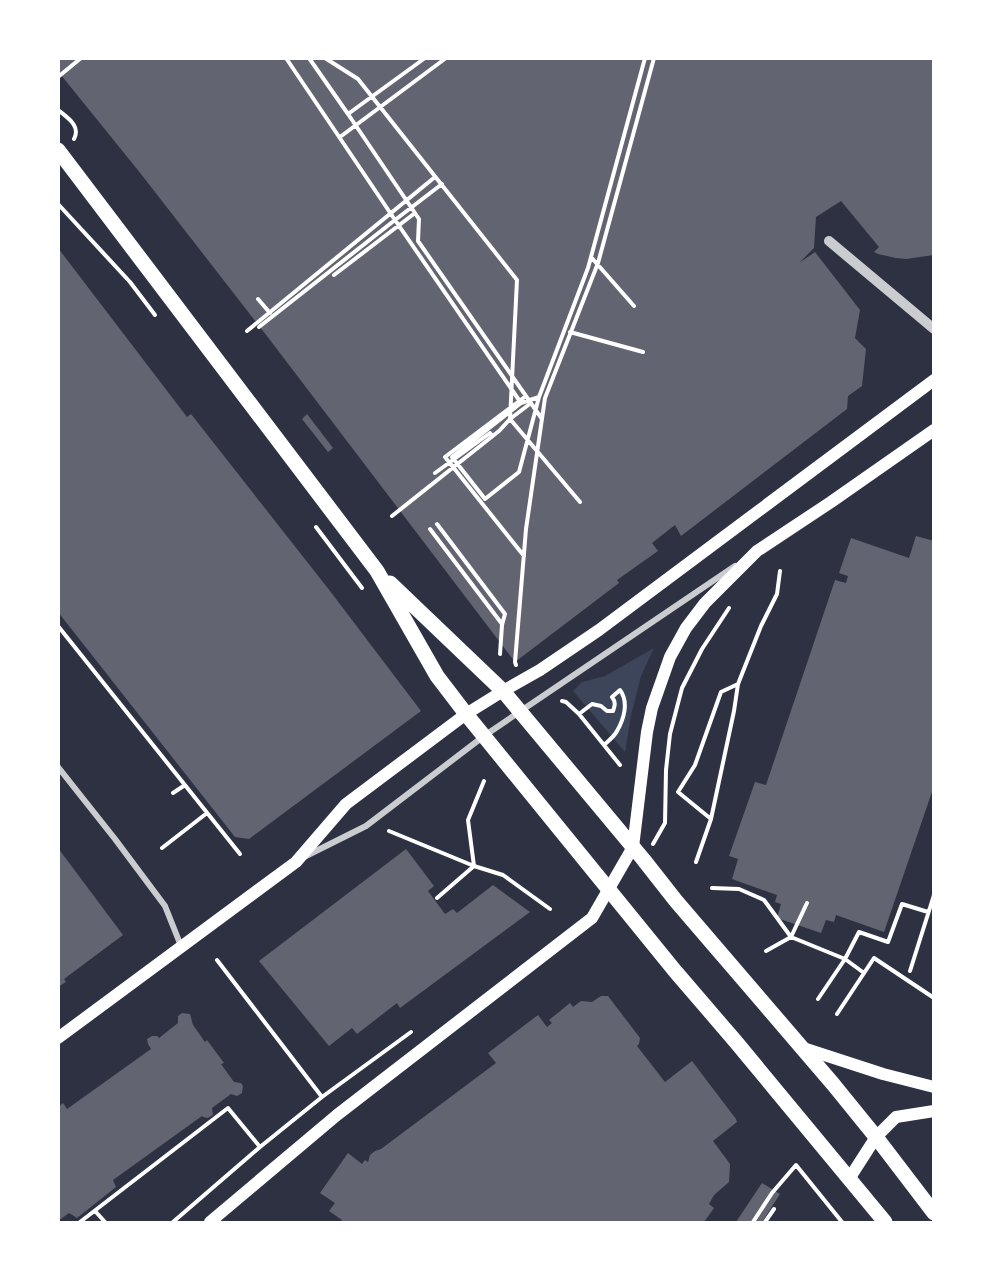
<svg xmlns="http://www.w3.org/2000/svg" width="992" height="1281" font-family="'Noto Serif',serif">
	<style>
		.green { fill: #3c4559 }
		.pier { fill: #2d3142 }
		.building { fill: #626471 }
		.lines { fill: none; stroke-linecap: round; stroke-linejoin: round }
		.path { stroke: #fff; stroke-width: 4 }
		.minor { stroke: #caccd0; stroke-width: 6 }
		.tertiary { stroke: #caccd0; stroke-width: 10 }
		.secondary { stroke: #fff; stroke-width: 12 }
		.primary { stroke: #fff; stroke-width: 15 }
	</style>
	<rect width="100%" height="100%" fill="#2d3142"/>
	<path class="green" d="M654,648l-13,28 -10,40 -6,36 -52,-61 9,-9 23,-6z"/>
	<path class="pier" d="M930,983l4,2v113l-82,124h-32l-17,-23 2,1z"/>
	<path class="building" d="M58,58h876v197l-28,4 -10,-1 -18,-4 -4,-2 5,-5 -38,-46 -25,16 -2,31 -15,15 16,-11 45,58 -5,28 11,11 -4,37 -14,10 -1,13 -166,127 -6,-11 -23,18 6,8 -41,29 2,3 -104,79 -245,-322 -129,-166 -80,-99 -3,-4z
		M58,248l129,169 4,-3 139,177 91,120 -172,128 -14,-2 -177,-225z
		M307,414l26,34 -5,4 -26,-33z
		M916,536l18,5v245l-50,146 -48,-17 -2,7 -8,-2 -5,13 -44,-15 4,-14 -6,-2 2,-7 -45,-16 6,-20 -9,-3 26,-74 11,3 69,-205 11,3 2,-7 -9,-3 12,-35 58,20z
		M58,848l65,87 -59,44 2,3 -8,5z
		M406,849l28,37 -6,5 17,23 8,-5 4,4 36,-28 37,27 -130,96 -3,-5 -40,31 -5,-6 -23,18 -70,-85z
		M601,996h7l32,42 -1,6 -2,2 28,36 27,-21 44,58 1,3 -24,19 17,23 -1,18 -15,13 -5,9 5,4 -10,14h-364l2,-2 -13,-9 6,-8 -15,-10 28,-40 14,11 3,-4 3,2 2,-7 5,-4 6,-2 115,-86 -8,-10 50,-38 9,12 5,-4 -3,-3 21,-17 3,4 8,-6 11,1z
		M182,1013l8,1 3,11 12,17 2,-2 17,23 -3,1 13,18 7,1 2,3 -1,7 -5,3 -6,-2 -19,14 1,7 -5,3 -5,-1 -1,-1 -89,64 3,7 -39,31 -8,-5 -11,8v-114l5,-4 4,6 84,-60 -3,-5 -1,-5 5,-3h5l2,2 19,-15v-7z
		M762,1183l18,11 -18,28h-26z"/>
	<g class="lines">
		<path class="path" d="M286,58l109,162 126,183
			M309,58l39,56 77,-56
			M325,58l33,21 159,201 -7,139 -11,12 -107,85
			M58,77l23,-19
			M58,110c10,8 23,16 16,29
			M348,114l71,105 -1,22 124,178
			M340,137l106,-79
			M58,204l72,78 25,33
			M591,257l43,49
			M334,275l81,-62
			M258,299l12,14
			M259,327l136,-107 47,-36
			M247,331l188,-154
			M570,332l73,20
			M539,397l-18,6 -69,54 33,42 34,-27 20,-75 49,-129 57,-210
			M531,403l-21,16 70,83
			M435,473l55,-40 2,3
			M437,524l68,90 -3,11 -2,29
			M316,527l46,61
			M430,529l72,95
			M524,556l-79,-99 81,-61
			M58,626l182,228
			M516,665l-1,-3 11,-133 19,-131 53,-135 56,-205
			M562,701l4,1 13,12 41,51
			M579,714l13,-10 9,2 6,5h6c2,-6 3,-9 -1,-14l8,-7c9,12 4,29 -3,41 -3,6 -9,10 -13,14
			M173,793l12,-8
			M711,819l-33,-27 17,-27 26,-73 17,-8
			M389,831l85,35 29,9 47,34
			M653,844l12,-21 1,-53 4,-36 12,-46 20,-39 27,-41
			M162,848l45,-35
			M696,862l15,-43 23,-108 4,-27 23,-58 16,-32 3,-23
			M712,888l27,1 25,11 27,37 54,22 19,14
			M437,898l37,-32 -6,-46 16,-39
			M766,951l25,-14 16,-34
			M217,960l105,137
			M910,971l24,-76
			M818,999l27,-40 14,-27 29,10 14,-38 26,8
			M837,1014l37,-56 60,40
			M95,1211l10,11
			M80,1222l148,-114 32,39
			M173,1222l87,-75 62,-50 89,-65
			M753,1222l19,-29 24,-28 46,57
			M765,1222l9,-13"/>
		<path class="minor" d="M58,767l57,72 50,67 16,40
			M304,857l62,-31 118,-90 251,-170"/>
		<path class="tertiary" d="M829,241l105,88"/>
		<path class="secondary" d="M58,1038l238,-176 50,-58 120,-90 37,-23 37,-21 59,-40 335,-250
			M803,1048l80,26 51,13
			M849,1179l27,-42 20,-20 38,-6
			M210,1222l127,-107 255,-197 41,-71 14,-115 5,-24 18,-51 16,-29 19,-25 52,-52 74,-49 103,-72"/>
		<path class="primary" d="M58,150l319,421 60,105 29,38 209,257 61,71 149,180
			M390,583l113,108 140,168 33,42 157,183 43,53 58,76"/>
	</g>
	<rect width="992" height="1281" fill="none" stroke="#ffffff" stroke-width="120"/>
</svg>
